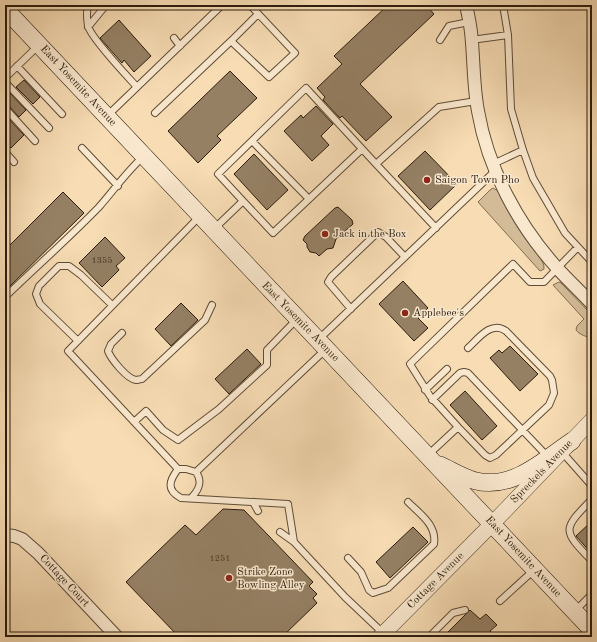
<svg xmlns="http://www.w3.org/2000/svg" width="597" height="642" font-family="'Old Standard TT',serif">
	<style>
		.green { fill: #d4bb98; stroke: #806c52 }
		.building { fill: #958064; stroke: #2b1c0d }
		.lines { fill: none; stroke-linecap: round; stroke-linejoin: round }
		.service-casing { stroke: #5e4c37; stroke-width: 8 }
		.minor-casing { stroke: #5e4c37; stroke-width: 14 }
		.tertiary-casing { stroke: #5e4c37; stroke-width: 16 }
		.secondary-casing { stroke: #2b1c0d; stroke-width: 18 }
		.service { stroke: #fae8ce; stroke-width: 6 }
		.minor { stroke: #fae8ce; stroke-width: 12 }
		.tertiary { stroke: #fae8ce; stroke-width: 15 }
		.secondary { stroke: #fae8ce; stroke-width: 17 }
		.poi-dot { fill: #8f2418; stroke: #fae8ce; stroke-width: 1.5 }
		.labels { text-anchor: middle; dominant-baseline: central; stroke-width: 3; stroke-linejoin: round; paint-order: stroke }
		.number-label { font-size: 9px; fill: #463523 }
		.street-label { font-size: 11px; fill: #2b1c0d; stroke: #fae8ce }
		.poi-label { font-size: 11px; fill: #2b1c0d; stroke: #fae8ce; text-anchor: start }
	</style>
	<rect width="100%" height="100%" fill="#f7dcb4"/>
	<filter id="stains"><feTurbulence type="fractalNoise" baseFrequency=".005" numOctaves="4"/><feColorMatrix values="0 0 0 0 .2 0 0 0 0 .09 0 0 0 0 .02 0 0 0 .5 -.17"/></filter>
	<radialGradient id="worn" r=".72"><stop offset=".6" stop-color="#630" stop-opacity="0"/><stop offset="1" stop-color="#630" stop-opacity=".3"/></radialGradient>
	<path class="green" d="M493,188l5,3c9,19 19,37 32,54 4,6 15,16 14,24l-4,2 -62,-69 12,-12z
		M559,282l2,1 31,32v22c-5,1 -13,-3 -16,-7l1,-4 7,-7 -31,-34z"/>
	<path class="building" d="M388,5h38l8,9 -74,70 32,33 -26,24 -24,-25 -2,2 -17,-18 2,-3 -8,-9 25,-24 -8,-8z
		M119,20l32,36 -17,16 -10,-12 -2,3 -22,-25z
		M230,71l27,27 -40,38 4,4 -23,23 -30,-32z
		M24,80l16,17 -7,7 -17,-17z
		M10,93l16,17 -7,7 -11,-12 -3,-1v-6z
		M316,106l17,18 -12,12 8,9 -17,16 -28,-30 17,-16 2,3z
		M5,115l19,20 -13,13 -6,-6z
		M425,151l32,33 -27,26 -32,-34z
		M254,154l34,36 -21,20 -33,-36z
		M63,192l21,21 -79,78v-41z
		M338,207l14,13 1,4 -17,15 -3,9 -6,1 -8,7 -3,-3 -6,-1 -3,-5v-3l-4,-4 2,-4 30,-28z
		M105,237l20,21 -9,8 3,4 -17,17 -23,-24z
		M403,281l25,27 -10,10 10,10 -14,13 -35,-37z
		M181,303l17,17 -27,26 -16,-17z
		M510,346l28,28 -18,17 -30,-33 9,-8 3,3z
		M247,349l14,15 -32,30 -14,-15z
		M465,391l32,35 -15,14 -32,-35z
		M223,509l21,1 69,72 -4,4 8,8 -4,4 4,5 -35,34h-103l-53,-55 59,-57 11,10z
		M592,521v33l-16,-18z
		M413,527l15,15 -38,36 -14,-16z
		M470,610l10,9 6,-5 11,11 -7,6 6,6h-53z"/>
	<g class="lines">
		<g class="service-casing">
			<path id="service" d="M89,5c-3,5 -2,15 -1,21 3,12 39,50 49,61
				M503,5l5,30
				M88,27l18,-22
				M174,38l6,8
				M440,40l9,-14 20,-4
				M471,40l37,-5 3,74 12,41 10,28 32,55 25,27
				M231,41l27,-27
				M17,66l45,48
				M5,78l33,-32
				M5,82l44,46
				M5,108l30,33
				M155,113l76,-72 38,36 26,-24 -45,-48
				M108,115l114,-110
				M252,141l57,58
				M82,148l36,38
				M5,152l9,10
				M493,164l30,-14
				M243,201l30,32 89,-84
				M199,217l-131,134 110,118c-9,12 -12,21 3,29l107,6 6,38 51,55 38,36
				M215,228l28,-27 -25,-27 88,-86 70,76
				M436,228l-60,-64 63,-57 37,-6
				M5,297c31,-30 64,-59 94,-90 15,-17 28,-36 45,-51
				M351,309l-23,-27 3,-5 47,-45 8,5 19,20
				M122,333l-11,11 -3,7c3,8 19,28 28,29 2,0 4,-1 6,-1l63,-59 7,-15
				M319,339l176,-168
				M78,341l-38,-37 -4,-10 3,-8 20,-20h10l12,9 31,30
				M425,390l22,-21
				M432,400l28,-27 4,-1 4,1 80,84
				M134,422l12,-11 17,19 15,10 41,-31 48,-44v-15l29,-30
				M458,427l27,28 5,3 6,-3 53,-50 5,-12 -2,-13 -2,-4 -44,-45c-15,-11 -28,8 -38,17
				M562,452l30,34
				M428,455l30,-28 -28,-31 -20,-32 103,-100 17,18h14l34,-35
				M178,469h8l10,3 129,-122
				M191,498c8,-8 12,-16 5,-26
				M592,499c-30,31 -30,31 0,62
				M253,502l5,9
				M280,532l14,10
				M348,558l13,14 8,18 4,3 15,-5 46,-44c3,-19 -14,-30 -26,-42
				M500,601l34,-31
				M576,610l16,-16
				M429,637l24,-24 12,-3
				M581,637l8,-8"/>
		</g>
		<g class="minor-casing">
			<path id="minor" d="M466,5c2,9 4,18 5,27 3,26 2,53 7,79 10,58 40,114 80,158 11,12 23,23 34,35
				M5,535l9,1 8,3 16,14 79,84"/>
		</g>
		<g class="tertiary-casing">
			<path id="tertiary" d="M380,637l112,-113 100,-104"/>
		</g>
		<g class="secondary-casing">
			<path id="secondary" d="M7,5l1,7 584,618
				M440,465c11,5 24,13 36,16 37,9 68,-21 96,-40"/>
		</g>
		<use href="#service" class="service"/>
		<use href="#minor" class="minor"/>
		<use href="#tertiary" class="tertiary"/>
		<use href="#secondary" class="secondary"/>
	</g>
	<g class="poi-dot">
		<circle cx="427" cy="180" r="4"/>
		<circle cx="325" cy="234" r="4"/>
		<circle cx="405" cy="313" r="4"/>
		<circle cx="229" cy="578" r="4"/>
	</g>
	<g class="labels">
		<g class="number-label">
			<text x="102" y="260">1355</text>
			<text x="220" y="558">1251</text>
		</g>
		<g class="street-label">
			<text transform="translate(78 86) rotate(47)">East Yosemite Avenue</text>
			<text transform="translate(300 322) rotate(46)">East Yosemite Avenue</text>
			<text transform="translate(542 472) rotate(-46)">Spreckels Avenue</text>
			<text transform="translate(523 557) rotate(47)">East Yosemite Avenue</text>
			<text transform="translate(64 581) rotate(47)">Cottage Court</text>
			<text transform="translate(436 581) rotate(-45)">Cottage Avenue</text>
		</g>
		<g class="poi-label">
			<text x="435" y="180">Saigon Town Pho</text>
			<text x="333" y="234">Jack in the Box</text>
			<text x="413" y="313">Applebee's</text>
			<text x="237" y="572">Strike Zone<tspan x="237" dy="13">Bowling Alley</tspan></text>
		</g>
	</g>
	<rect width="597" height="642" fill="none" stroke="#f7dcb4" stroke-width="20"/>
	<rect x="6" y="6" width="585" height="630" fill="none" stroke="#2b1c0d" stroke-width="2"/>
	<rect x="10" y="10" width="577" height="622" fill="none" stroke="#2b1c0d"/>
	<rect width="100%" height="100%" filter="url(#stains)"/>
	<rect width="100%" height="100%" fill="url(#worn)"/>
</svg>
